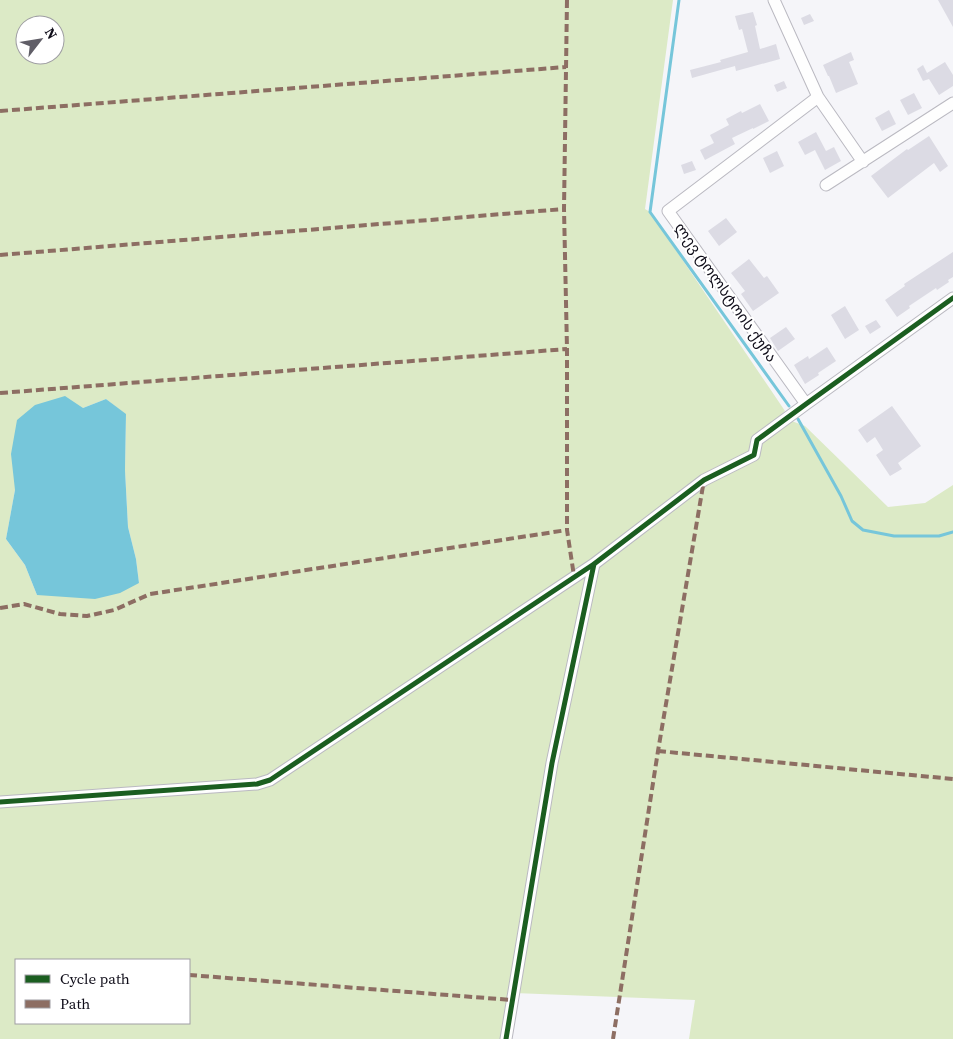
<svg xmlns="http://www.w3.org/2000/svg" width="953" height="1039" font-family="'Source Serif 4','Noto Sans Georgian',serif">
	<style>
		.green { fill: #dceac6; fill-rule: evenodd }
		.water { fill: #76c6da }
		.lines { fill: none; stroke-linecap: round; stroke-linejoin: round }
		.stream { stroke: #76c6da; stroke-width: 3 }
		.building { fill: #dcdbe4 }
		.minor-casing { stroke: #bab9c1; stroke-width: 13 }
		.minor { stroke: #fefefe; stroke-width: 11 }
		.quiet { stroke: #8d6e63; stroke-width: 4; stroke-dasharray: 8 4; stroke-linecap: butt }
		.cycleway-casing { stroke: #fff; stroke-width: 8 }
		.cycleway { stroke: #1b5e20; stroke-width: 5 }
		.labels { text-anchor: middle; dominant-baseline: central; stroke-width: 4; stroke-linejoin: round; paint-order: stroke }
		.street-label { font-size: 15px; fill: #0f0d19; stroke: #fff }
	</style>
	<rect width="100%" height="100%" fill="#f5f5f9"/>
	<path class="green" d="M0,0h673l-28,209 5,3 135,199 -27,29 31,-20 16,6 83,81 37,-4 28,-18v554h-264l6,-39 -181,-7 -8,46h-506zM25,25h30v30h-30zM106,399l20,16 -1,55 3,57 8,32 3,24 -102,12 -12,-30 -19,-26 9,-49 68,-82zM16,960h173v63h-173z"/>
	<path class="water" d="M65,396l18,12 23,-9 20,15 -1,56 3,57 8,32 3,24 -19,10 -25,6 -58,-4 -12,-30 -19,-26 9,-49 -4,-36 6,-34 18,-15z"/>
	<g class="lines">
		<path class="stream" d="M679,0l-29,212 139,194
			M798,419l43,77 11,25 11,9 31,6h45l14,-4"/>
	</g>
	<path class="building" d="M938,0h15v27z
		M753,12l4,13 -2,1 5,23 16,-5 4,15 -44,12 -1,-5 -43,12 -2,-8 31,-8 -1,-2 28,-8 -6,-23 -3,1 -4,-14z
		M810,14l4,7 -10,4 -3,-7z
		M851,52l3,8 -5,2 9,22 -22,9 -7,-17h-1l-5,-11z
		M945,62l8,13v11l-14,9 -10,-16 -6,2 -6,-12 6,-4 4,8z
		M784,81l3,7 -10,4 -3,-7z
		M914,93l8,15 -14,7 -8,-15z
		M760,104l9,17 -16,8v-1l-21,10 3,6 -30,16 -5,-10 14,-7 -4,-8 19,-10 -3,-6 15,-8 1,2z
		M889,110l7,14 -14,7 -7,-13z
		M816,132l10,19 8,-4 7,14 -16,9 -10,-20 -10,5 -7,-13z
		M929,136l19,30 -8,6 -6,-9 -46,35 -17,-22 36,-27 1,1z
		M777,151l7,15 -14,7 -7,-15z
		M692,161l4,9 -12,4 -3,-9z
		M726,218l11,14 -18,14 -11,-15z
		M953,252v25l-5,3 1,2 -12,8 -1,-2 -27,18 1,2 -13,9 -12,-17 20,-14 -1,-2z
		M749,259l15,19 3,-2 12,17 -26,18 -12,-17 4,-3 -14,-18z
		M845,306l14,24 -14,9 -14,-24z
		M876,320l5,7 -11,7 -5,-8z
		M786,327l9,12 -17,12 -8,-13z
		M827,347l9,14 -18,12 1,2 -14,9 -11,-19 14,-9 1,3z
		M892,406l29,40 -23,17 4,6 -12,7 -14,-21 7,-5 -8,-13 -8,6 -9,-13z"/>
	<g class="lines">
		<g class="minor-casing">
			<path id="minor" d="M774,0l44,97 45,65
				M826,185l127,-82
				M806,404l-138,-193 150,-114
				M0,802l257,-18 13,-4 324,-216 110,-84 50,-25 3,-15 49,-36 147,-106
				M506,1039l46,-276 42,-199"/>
		</g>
		<use href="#minor" class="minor"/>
		<path class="quiet" d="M567,0l-3,209 3,140v181l7,46
			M0,111l566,-44
			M0,255l564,-46
			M0,393l567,-44
			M0,608l24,-4 36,10 27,2 27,-6 36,-16 417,-64
			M658,751l295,28
			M189,975l323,25
			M613,1039l45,-288 46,-271"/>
		<g class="cycleway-casing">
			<path id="cycleway" d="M0,802l257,-18 13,-4 324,-216 110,-84 50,-25 3,-15 49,-36 147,-106
				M506,1039l46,-276 42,-199"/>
		</g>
		<use href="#cycleway" class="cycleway"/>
	</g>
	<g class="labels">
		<g class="street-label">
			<text transform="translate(726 292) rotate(55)">ლევ ტოლსტოის ქუჩა</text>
		</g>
	</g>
	<rect x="15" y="959" width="175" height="65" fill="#ffffff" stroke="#9f9ea3"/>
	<rect x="25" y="975" width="25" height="8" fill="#1b5e20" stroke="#9f9ea3"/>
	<text x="60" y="984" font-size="15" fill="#0f0d19">Cycle path</text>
	<rect x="25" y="1000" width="25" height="8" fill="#8d6e63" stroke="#9f9ea3"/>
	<text x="60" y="1009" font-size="15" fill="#0f0d19">Path</text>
	<g transform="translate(40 40) rotate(59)"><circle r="24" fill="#ffffff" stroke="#9f9ea3"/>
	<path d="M0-4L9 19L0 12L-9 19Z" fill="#605e67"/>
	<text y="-8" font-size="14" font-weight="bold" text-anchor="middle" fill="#0f0d19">N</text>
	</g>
</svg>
